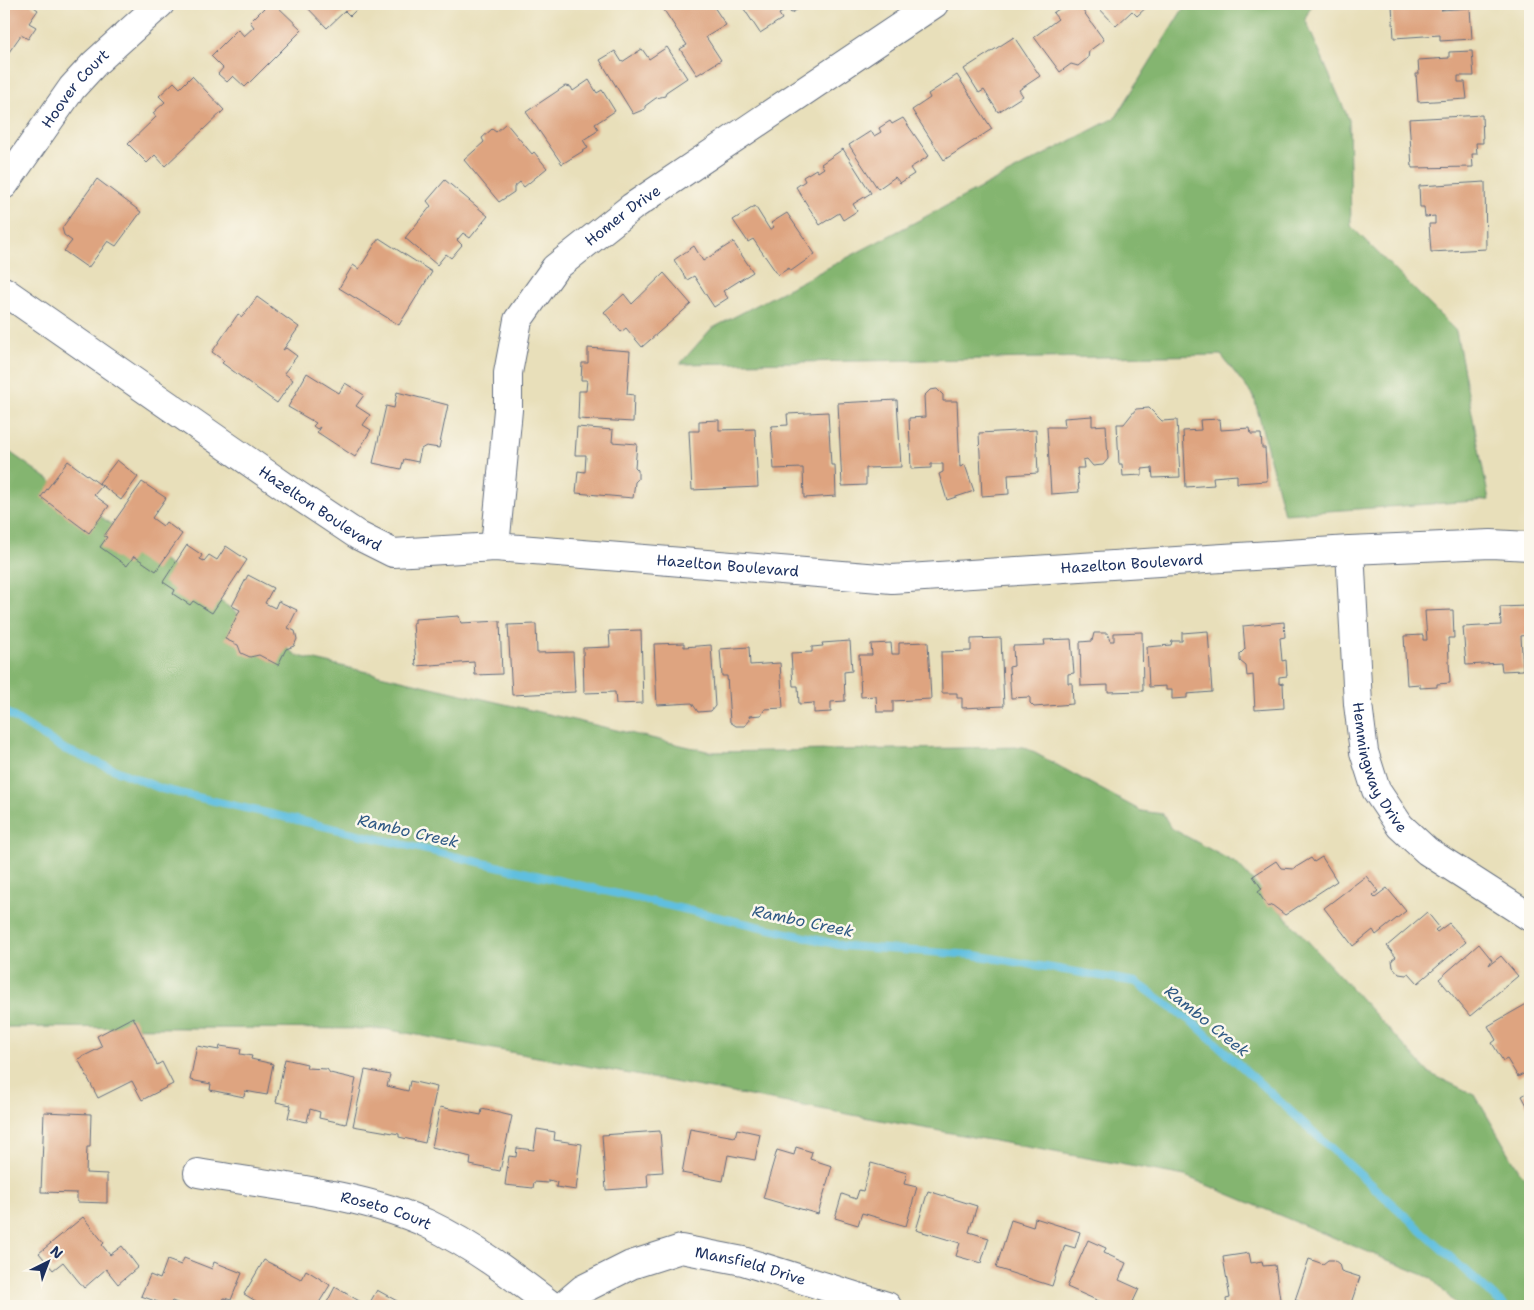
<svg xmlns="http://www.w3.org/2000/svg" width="1534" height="1310" font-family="'Shantell Sans',sans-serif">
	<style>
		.forest { fill: #84b56f; stroke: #507266 }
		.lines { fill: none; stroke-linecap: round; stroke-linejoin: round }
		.stream { stroke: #61bfdf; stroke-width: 8 }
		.building { fill: #dea480 }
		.minor-casing { stroke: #636d7e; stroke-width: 30 }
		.minor { stroke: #fff; stroke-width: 28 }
		.labels { text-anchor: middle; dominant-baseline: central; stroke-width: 5; stroke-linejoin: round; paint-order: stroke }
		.street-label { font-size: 15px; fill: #1b2f5e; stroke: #fbf7ec }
		.water-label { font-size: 16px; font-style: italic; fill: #305a85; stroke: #fbf7ec }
	</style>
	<rect width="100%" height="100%" fill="#fbf7ec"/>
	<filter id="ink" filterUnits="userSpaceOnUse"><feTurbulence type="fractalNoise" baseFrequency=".02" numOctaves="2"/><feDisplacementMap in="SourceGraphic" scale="10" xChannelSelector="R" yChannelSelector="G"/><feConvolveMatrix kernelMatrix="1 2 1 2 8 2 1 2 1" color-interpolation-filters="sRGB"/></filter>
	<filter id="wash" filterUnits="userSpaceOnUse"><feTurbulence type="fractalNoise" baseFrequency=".0096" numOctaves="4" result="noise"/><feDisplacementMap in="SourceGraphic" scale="20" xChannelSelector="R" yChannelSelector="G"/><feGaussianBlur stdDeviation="1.12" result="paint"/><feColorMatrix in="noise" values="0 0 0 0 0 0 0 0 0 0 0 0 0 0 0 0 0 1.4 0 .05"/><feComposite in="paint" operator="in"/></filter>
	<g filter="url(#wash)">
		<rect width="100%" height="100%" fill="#e8dfba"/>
		<path class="forest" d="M1186,4h126l-7,15 44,101 2,106 105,105 33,169 -205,14 -30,-117 -33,-42 -541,9 31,-35 405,-212z
			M4,448l294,208 413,96 313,-5 117,64 22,3 8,14 66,36 192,209 46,22 45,77 10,11v123h-72l-27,-28 -246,-102 -800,-147 -381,-2z"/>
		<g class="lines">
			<path class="stream" d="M4,711l60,38 98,40 682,157 130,9 162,27 60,43 308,281"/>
		</g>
		<g id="blocks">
			<path class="building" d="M4,4h26l8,6 -9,13 7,4 -8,12 -7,-4 -17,24z
				M268,4h7l27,26 -57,57 -12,-11 -6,6 -9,-8 5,-6 -12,-12 27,-27 6,7 10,-9 -4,-5z
				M304,4h58l-12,12 -5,-5 -18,17z
				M660,4h52l14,21 -20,12 15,23 -24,15 -17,-26 7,-4z
				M747,4h61l-17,9 -3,-4 -9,5 3,5 -22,14 -16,-24 5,-3z
				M1066,4h12l26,36 -15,11 -1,7 -10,8 -7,-2 -11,8 -26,-35 24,-18 -5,-6z
				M1095,4h55l-13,12 -5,-5 -16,15z
				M1396,4h49v4l-4,2 29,-2 2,31 -32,2v-6l-46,3 -2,-33z
				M1014,37l26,39 -21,14 4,6 -25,16 -14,-22 -5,3 -15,-24z
				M667,47l20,31 -21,14 -1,4 -9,2 -11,8v3l-12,5 -33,-54 15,-9 7,11 20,-13 7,10z
				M1472,51l2,25h-16v6h7l2,17 -49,3 -2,-28h3l-1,-14 31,-2v-6z
				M957,75l35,54 -48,31 -32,-50 18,-12 -2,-4z
				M192,76l32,34 -59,56 -10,-11 -8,8 -19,-19 28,-27 -3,-4 12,-11 -6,-6 15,-14 6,6z
				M589,80l8,13 5,-3 13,21 -20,13 3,5 -2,3 -13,8 5,8 -26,16 -36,-52 39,-26 6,1 2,4z
				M1482,115l1,28h-7l1,11h-5l1,13 -61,1 -3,-49z
				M903,118l26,38 -19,12 4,6 -14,9 -5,-6 -17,12 -29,-44 22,-14 3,5 7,-4 -2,-4 11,-7 2,3z
				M506,123l26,31 2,-2 13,16 -23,19 -4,-5 -6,5v5l-15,10 -35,-42 20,-18 -2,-4 10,-9 4,3z
				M843,149l28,44 -18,11 4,7 -14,9 -4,-7 -19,12 -24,-38 9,-6 -2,-4 13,-8 2,3 6,-4 -3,-4z
				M97,179l44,33 -25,34 -8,-5 -20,27 -24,-17 8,-10 -8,-6 -2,-7z
				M445,180l43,36 -18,22 -7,-5 -6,7 5,5 -11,13 -5,-4 -9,11 -32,-27 26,-32 -4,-5z
				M1485,182l1,67 -55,3 -2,-28h6v-8l-10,1 -1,-10h-4l-1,-21z
				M755,206l15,24 4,-3 -3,-4 16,-10 28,41 -24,17 -2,-3 -11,7 -25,-36 -5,3 -15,-22z
				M379,238l53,34 -33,53 -60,-37 14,-23 6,4z
				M733,242l20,30 -30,19 5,7 -14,9 -20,-31 -7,4 -13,-20 20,-14 9,15z
				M664,273l27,31 -49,43 -16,-19 -5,4 -17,-20 20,-18 8,10z
				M257,297l42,30 -16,23 3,-2 11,8 -13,17 9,7 -16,23 -55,-40 2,-2 -12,-9 26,-38 4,3z
				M588,348l42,3 -3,43 7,1 -1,27 -55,-3 1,-28h7l1,-11h-6l1,-17h6z
				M307,373l32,20 6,-10 19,12 -8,11 14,9 -7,10 8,5 -16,27 -38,-25 3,-5 -3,2 -4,-3 3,-3 -28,-16z
				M937,389l6,6v6h14l3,66 5,-2 9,26 -27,9 -8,-26 4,-2v-8h-12v4l-20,1 -2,-51 16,-1 -1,-21 6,-6z
				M397,392l51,13 -9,43 -13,-2 -5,3 -3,13 -14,-3 -3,10 -28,-6 13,-57 8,2z
				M897,400l4,67 -35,1v17l-24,1 -4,-83z
				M1149,408l13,13 15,-1 3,57 -27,1 -1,-10 -10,1v6l-19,1 -1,-12h-3l-2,-40h7l12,-15z
				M828,412l3,53h4l1,31 -32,2 -1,-30 -29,1 -3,-43 17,-1 -1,-11z
				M1092,416v10l14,-1 2,34 -5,6 -10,1 -6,-7 -4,1 1,8h-7l2,24 -28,2 -4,-67h18l-1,-9z
				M1220,419l1,11 29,-2 1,6h10l1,14h3l2,33 -30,2v-8l-24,2 1,8 -28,2 -3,-56 18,-1 -1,-10z
				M719,420v10l36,-1 3,58 -66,3 -3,-59h10v-10z
				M577,427l36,3 -1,12 25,2 -2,23 3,3v9l-3,3 -2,16 -57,-5 2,-22 7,1 1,-17h-11z
				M1036,430l2,43 -30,2 1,19 -27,2 -3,-63z
				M117,460l21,17 -17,23 -22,-17z
				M68,461l34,25 -8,9 15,11 -20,27 -48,-36z
				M142,482l24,16 -14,20 11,8 3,-4 16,12 -26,37 -22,-15 -7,10 -27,-19 7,-10 -3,-1z
				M187,545l15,10 -2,4 4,2 5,-6 8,5 9,-14 21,14 -35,53 -19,-12 -3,4 -17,-11 2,-4 -12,-8z
				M248,575l25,13 -8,15 10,5 3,-7 19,9 -9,18 7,3 2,8 -3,7 -8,3 -8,16 -19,-10 -9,2 -9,-4 -3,-8 -13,-6 15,-29 -8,-4z
				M1527,606l1,29 -7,1 2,34 -21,1 -1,-8 -35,2 -3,-38 38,-2 -1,-18z
				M1453,610l1,28h-6l2,45 -13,1v3l-17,1v-4l-13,1 -3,-49 19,-1v5h4l-2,-29z
				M459,616l2,7 39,-2 2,53 -27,1 -1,-13 -58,4 -3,-43h2v-4z
				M1284,622l1,15 -5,1 2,23 4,-1 1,16 -8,1v7l4,-1 1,25 -29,2 -2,-35 -6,1 -1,-10 -6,-5v-7l5,-5 -2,-23z
				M536,624l1,29 36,-1 2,40 -63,3 -4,-70z
				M641,630l2,73 -27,1 -1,-12 -31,1 -1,-45 27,-1 -1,-16z
				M1208,631l4,61 -25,2v4l-15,1v-9h-6v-4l-17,1 -2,-40 24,-2 1,-4h10v-8z
				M1142,632l1,59 -35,1v-7l-27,1 -1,-44 12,-1 2,-8h13l3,8h4v-8z
				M1001,638l3,68 -42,2v-10h-5v-5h-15l-1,-41 30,-1v-12z
				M1071,639l3,34 -6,1v9h4l1,21 -39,3 -4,-4v-6l-19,1 -2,-31 5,-1 -1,-20 32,-1 -1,-5z
				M850,641l2,30 -8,1 1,29 -14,1v10l-17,1v-10l-15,1 -1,-18h-5l-2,-33 21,-1v-5l11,-1 -1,-3z
				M928,642l3,57 -38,2v11h-16l-1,-16 -15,1 -2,-42h13l-1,-11 20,-1 1,11h7v-11z
				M684,643v4l27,-2 4,61 -4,5 -13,1 -6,-9 -35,2 -3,-61z
				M749,647l1,18 30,-2 3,45 -18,1 -4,6 -12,1 1,4 -5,6h-9l-6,-4 -3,-46h-5l-2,-27z
				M1322,857l15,24 -52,34 -13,-10 -4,2 -10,-15 4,-3 -9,-13 23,-15 5,7 12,1 18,-11 3,4z
				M1366,876l12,15 -5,4 2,2 12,-9 19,23 -30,24 -3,-5 -20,16 -29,-38z
				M1427,912l12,15 -4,3 2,2 12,-9 17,19 -48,41 -9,-10 -3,2 -7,-1 -6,-7 -1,-7 4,-3 -9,-11z
				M1479,944l13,16 -3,5 12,-9 17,20 -48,40 -31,-37z
				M1530,1002v68l-12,7 -11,-18 -4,2 -11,-18 4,-3 -8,-14z
				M133,1017l24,48 5,-3 11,22 -31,16 -10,-19 -34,17 -20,-39 24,-12 -5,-11z
				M197,1046l22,4 1,-4 21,3 -1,5 12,2 -1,3 22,5 -6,31 -22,-4 -1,6 -34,-7 1,-6 -21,-4z
				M285,1059l22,5 -1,4 21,1 3,4 26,6 -10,45 -27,-6 1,-6 -10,-3 -3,13 -19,-4 3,-13 -15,-3z
				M365,1070l25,5 -3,11 21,5 2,-10 27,6 -12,56 -26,-6v-3l-46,-8z
				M1530,1091v20l-8,-15z
				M440,1107l41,8 1,-6 30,7 -12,55 -30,-6 1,-8 -39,-10z
				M44,1112l47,2 -1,33h-3l-1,26 21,1v29l-30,-1v-9l-36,-1z
				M537,1129l18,3 -1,8 28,4 -6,46 -20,-3 1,-5 -9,-2v3l-14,-1 -1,6 -28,-3 4,-29 7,1 1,-9 17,2z
				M690,1129l45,8 2,-8 23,5 -5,26 -27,-5 -5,26 -41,-8z
				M660,1131l3,41 -16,1 1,14 -42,3 -4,-55z
				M796,1147l16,5 -2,7 22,7 -14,48 -55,-16 14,-48 17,5z
				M871,1163l36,10 -3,11 13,3 -11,39 -44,-13 -4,12 -23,-7 7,-24 14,5 3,-9 4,1z
				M928,1191l49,15 -8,26 20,6 -8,25 -25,-7 4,-13 -44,-13z
				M83,1217l21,26 -2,2 8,10 12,-9 16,21 -20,17 -12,-15 -22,19 -21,-26 -10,8 -14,-17z
				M1035,1218l45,14 -5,16 -10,-3 -13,41 -56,-18 15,-48 22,7z
				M1088,1240l18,8 -2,5 22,10 -7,17 20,9 -8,17h-21l-43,-19z
				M1249,1253l2,10 11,-2 1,5 12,-1 6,41h-54l-1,-7 4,-1 -7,-41z
				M184,1258l28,11 2,-7 28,11 -11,27 -7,-2 -3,8h-36l-13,-5 -3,5 -28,-10 9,-21 10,4 7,-19 14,5z
				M1309,1259l14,5 5,-4h6l5,4 2,7 19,6 -10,29h-37l-18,-6z
				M264,1260l37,19 5,-9 24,15 -13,21h-53l-20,-12z
				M335,1287l33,19 9,-16 29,16h-81z"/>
		</g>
	</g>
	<g filter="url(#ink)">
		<use href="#blocks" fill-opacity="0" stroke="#636d7e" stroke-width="1"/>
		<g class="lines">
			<g class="minor-casing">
				<g id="minor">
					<path id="s1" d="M4,185l68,-97 23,-25 65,-59"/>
					<path id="s2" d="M4,291l280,195 75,50 34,17 102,-6 397,32 458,-29 141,-6 39,2"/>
					<path id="s3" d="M495,547l13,-137v-37l10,-53 37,-52 77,-61 302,-203"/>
					<path id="s4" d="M1350,550l8,154 6,48 12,38 24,36 27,25 103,66"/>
					<path id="s5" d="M198,1173c70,12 167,21 230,51 46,22 85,52 124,82"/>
					<path id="s6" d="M563,1306l20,-17 48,-24 50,-16 62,12 144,45"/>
				</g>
			</g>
			<use href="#minor" class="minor"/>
		</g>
	</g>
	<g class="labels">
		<g class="street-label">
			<text stroke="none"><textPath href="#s1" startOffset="120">Hoover Court</textPath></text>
			<text stroke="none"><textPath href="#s3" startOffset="378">Homer Drive</textPath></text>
			<text stroke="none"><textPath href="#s2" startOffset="384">Hazelton Boulevard</textPath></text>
			<text stroke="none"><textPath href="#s2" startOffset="1210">Hazelton Boulevard</textPath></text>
			<text stroke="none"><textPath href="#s2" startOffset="805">Hazelton Boulevard</textPath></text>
			<text stroke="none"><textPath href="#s4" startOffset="222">Hemmingway Drive</textPath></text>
			<text stroke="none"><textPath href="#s5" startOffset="192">Roseto Court</textPath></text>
			<text stroke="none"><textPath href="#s6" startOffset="204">Mansfield Drive</textPath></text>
		</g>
		<g class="water-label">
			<text transform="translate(408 831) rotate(13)">Rambo Creek</text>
			<text transform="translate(803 921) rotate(12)">Rambo Creek</text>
			<text transform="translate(1207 1021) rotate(39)">Rambo Creek</text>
		</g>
	</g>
	<rect width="1534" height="1310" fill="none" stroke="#fbf7ec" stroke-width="20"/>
	<g transform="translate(48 1262) rotate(42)" stroke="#fbf7ec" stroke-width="4" paint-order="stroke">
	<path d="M0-4L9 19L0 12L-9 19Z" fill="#1b2f5e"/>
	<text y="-8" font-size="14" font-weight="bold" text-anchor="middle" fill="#1b2f5e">N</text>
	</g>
</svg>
